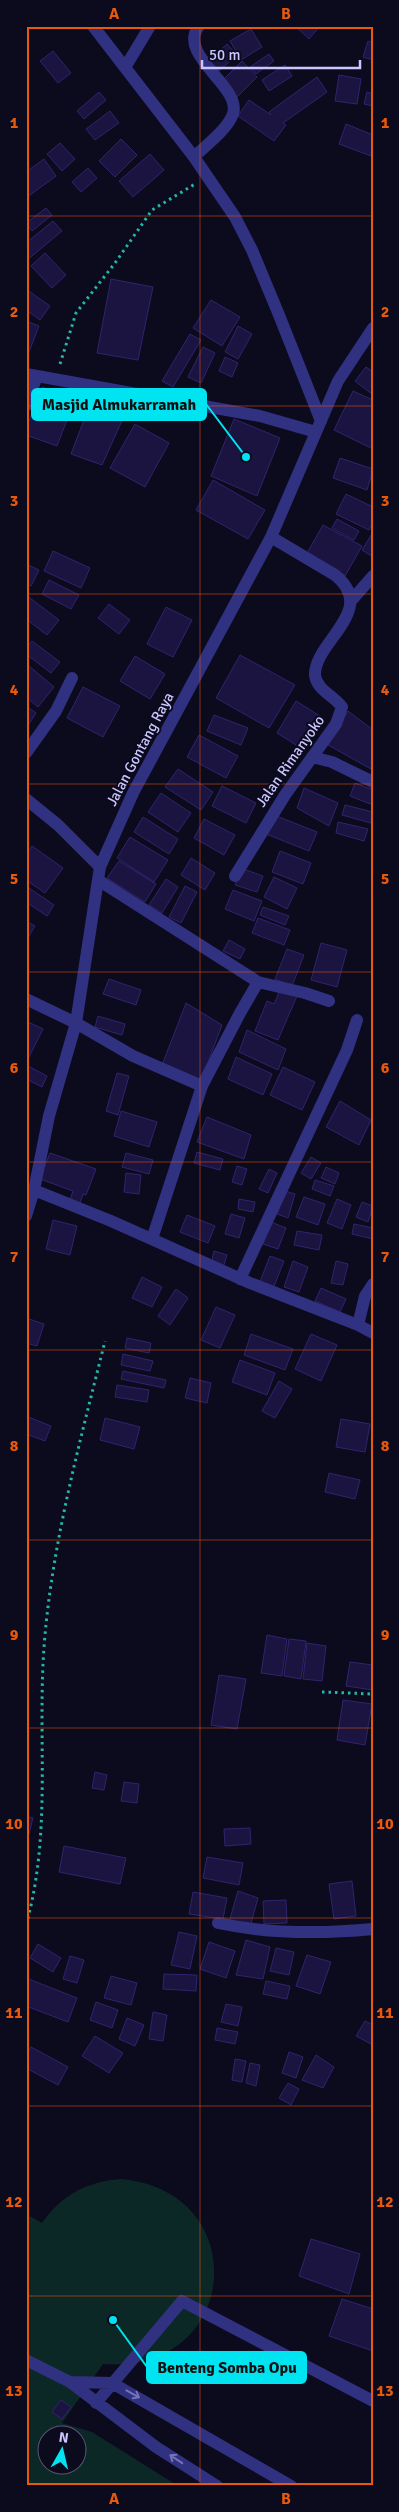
<svg xmlns="http://www.w3.org/2000/svg" width="399" height="2512" font-family="Signika,sans-serif">
	<style>
		.green { fill: #0c2826; fill-rule: evenodd }
		.building { fill: #1b1440; stroke: #2f246e }
		.lines { fill: none; stroke-linecap: round; stroke-linejoin: round }
		.path { stroke: #22b7a7; stroke-width: 3; stroke-dasharray: 2.5 4; stroke-linecap: butt }
		.minor { stroke: #303181; stroke-width: 12 }
		.oneway { stroke: #7574ba }
		.grid { fill: none; stroke: #e8590c; stroke-width: 1; stroke-opacity: 0.55 }
		.labels { text-anchor: middle; dominant-baseline: central; stroke-width: 4; stroke-linejoin: round; paint-order: stroke }
		.street-label { font-size: 15px; fill: #cac6ff; stroke: #0c0a1d }
		.leader { fill: none; stroke: #00e4f1; stroke-width: 2 }
		.callout-dot { fill: #00e4f1; stroke: #0c0a1d; stroke-width: 2 }
		.callout { fill: #00e4f1; stroke: #00e4f1; stroke-width: 2 }
		.callout-label { font-size: 16px; text-anchor: middle; font-weight: bold; fill: #111 }
		.neatline { fill: none; stroke: #e8590c; stroke-width: 2 }
		.grid-label { font-size: 16px; text-anchor: middle; font-weight: bold; fill: #e8590c }
	</style>
	<rect width="100%" height="100%" fill="#0c0a1d"/>
	<path class="green" d="M120,2179c135,11 121,196 -17,185l-41,59 30,9 86,54h-152v-272l16,9c20,-28 44,-41 78,-44zM48,2434h30v30h-30z"/>
	<path class="building" d="M295,26h25l-11,13z
		M251,29l11,18 -21,13 -11,-19z
		M368,41l5,2v17l-10,-3z
		M227,44l10,11 -18,16 -10,-11z
		M53,51l18,22 -13,10 -18,-22z
		M269,54l5,7 -18,13 -6,-7z
		M242,61l15,16 -21,21 -15,-16z
		M285,65l7,11 -23,15 -7,-11z
		M339,75l22,4 -4,25 -22,-3z
		M317,77l10,15 -44,31 3,2 -12,16 -36,-25 11,-16 22,15 -2,-3z
		M99,92l7,8 -22,19 -7,-8z
		M367,92l6,2v12l-9,-2z
		M110,111l9,12 -24,17 -9,-11z
		M346,124l27,11 -2,21 -32,-12z
		M121,139l16,16 -22,22 -16,-16z
		M60,143l15,16 -13,12 -15,-17z
		M150,154l14,16 -31,27 -14,-16z
		M44,159l12,17 -30,22v-26z
		M88,168l9,10 -16,14 -9,-10z
		M46,208l6,7 -20,16 -6,-8z
		M53,221l9,10 -36,30v-18z
		M45,253l21,22 -14,13 -21,-22z
		M111,279l42,8 -15,73 -41,-7z
		M26,289l24,17 -10,14 -14,-10z
		M211,300l29,17 -18,29 -29,-18z
		M26,321l13,5 -12,31 -1,-1z
		M238,326l14,8 -14,25 -13,-7z
		M190,334l11,6 -28,47 -11,-6z
		M203,347l12,6 -14,30 -13,-6z
		M225,357l13,6 -6,14 -13,-6z
		M366,367l7,5v23l-18,-14z
		M42,387l33,12 -18,47 -31,-11v-6z
		M353,391l20,9v49l-39,-19z
		M90,404l35,10 -23,51 -31,-11z
		M234,419l46,19 -23,58 -46,-20z
		M135,424l34,19 -24,44 -35,-19z
		M340,458l33,11 -6,21 -34,-12z
		M213,480l52,30 -17,29 -52,-29z
		M346,494l27,13v16l-4,7 -33,-16z
		M337,519l22,12 -5,9 -22,-12z
		M323,525l39,21 -17,30 -39,-21z
		M373,532v25l-11,-7z
		M53,551l37,17 -9,20 -37,-17z
		M26,564l13,6 -8,16 -5,-2z
		M49,580l30,15 -8,14 -29,-15z
		M26,595l33,25 -12,15 -21,-16z
		M109,604l21,16 -11,14 -21,-16z
		M166,607l26,13 -19,37 -26,-13z
		M32,641l28,21 -9,11 -25,-19v-6z
		M240,655l55,30 -26,43 -53,-30z
		M135,656l30,18 -15,25 -30,-18z
		M29,666l25,21 -16,20 -12,-10v-28z
		M83,687l37,19 -17,31 -36,-19z
		M296,701l24,15 -19,32 -24,-15z
		M26,706l10,7 -9,14h-1z
		M348,711l25,19 -2,39 -43,-24z
		M214,715l34,13 -7,17 -34,-14z
		M199,735l39,21 -12,22 -39,-21z
		M178,769l35,23 -12,18 -36,-23z
		M355,783l18,7v15l-23,-9z
		M222,786l34,17 -10,20 -34,-17z
		M304,788l34,15 -9,23 -32,-18z
		M161,793l30,20 -13,19 -30,-20z
		M345,805l28,7 -2,11 -29,-8z
		M274,815l43,17 -8,19 -43,-17z
		M143,817l35,22 -9,15 -35,-22z
		M204,819l31,16 -11,20 -30,-17z
		M338,822l30,7 -4,12 -28,-8z
		M130,837l38,23 -14,22 -37,-24z
		M32,846l31,22 -18,25 -19,-13v-25z
		M280,851l31,12 -8,21 -31,-12z
		M191,858l24,15 -10,17 -24,-15z
		M119,861l37,23 -11,18 -38,-24z
		M241,868l22,8 -6,16 -22,-7z
		M274,877l23,11 -10,21 -23,-12z
		M166,879l12,8 -16,26 -13,-8z
		M185,886l12,6 -16,31 -12,-6z
		M29,888l25,17 -7,11 -21,-14v-10z
		M233,890l29,11 -8,20 -29,-12z
		M263,907l26,9 -4,9 -25,-10z
		M258,918l32,12 -6,15 -32,-12z
		M26,921l9,5 -9,15z
		M229,940l16,9 -5,10 -17,-8z
		M321,943l26,7 -10,37 -26,-7z
		M287,949l17,6 -12,31 -17,-7z
		M109,979l32,11 -5,15 -33,-11z
		M280,990l17,6 -19,44 -23,-9 12,-30 7,3z
		M186,1003l36,22 -21,56 -39,-16z
		M98,1016l27,8 -3,11 -27,-8z
		M26,1021l17,8 -14,28 -3,-1z
		M247,1030l39,19 -8,21 -39,-18z
		M236,1057l36,17 -9,21 -35,-16z
		M26,1065l21,11 -5,11 -16,-8z
		M283,1067l32,15 -13,28 -32,-15z
		M117,1073l12,3 -11,39 -12,-4z
		M340,1101l31,19 -12,25 -33,-18z
		M121,1111l36,11 -8,25 -35,-11z
		M207,1117l44,18 -7,24 -47,-17z
		M197,1152l26,7 -3,11 -26,-7z
		M50,1153l46,16 -10,26 -3,-1 -3,9 -10,-3 3,-9 -33,-12z
		M126,1153l27,7 -4,14 -27,-7z
		M311,1157l10,6 -10,16 -10,-6z
		M237,1166l10,3 -5,16 -10,-3z
		M326,1167l13,6 -4,11 -14,-6z
		M269,1169l8,4 -9,20 -9,-4z
		M126,1173l15,2 -2,19 -15,-2z
		M315,1180l19,6 -4,10 -18,-7z
		M285,1191l10,3 -7,24 -11,-4z
		M304,1197l21,7 -7,21 -22,-8z
		M239,1199l16,3 -2,10 -15,-3z
		M337,1199l14,6 -9,24 -15,-6z
		M362,1202l11,4 -5,16 -12,-5z
		M231,1214l14,4 -6,20 -14,-4z
		M187,1215l28,11 -7,17 -28,-11z
		M53,1220l24,6 -7,29 -24,-6z
		M271,1222l15,6 -8,21 -15,-5z
		M354,1224l19,4v11l-21,-5z
		M297,1231l25,4 -3,15 -25,-5z
		M214,1251l13,4 -4,13 -12,-4z
		M270,1256l14,5 -11,28 -14,-5z
		M293,1261l15,6 -9,25 -15,-5z
		M336,1261l12,3 -5,21 -12,-2z
		M142,1277l20,10 -10,20 -20,-9z
		M321,1288l25,11 -6,13 -25,-11z
		M176,1289l12,9 -18,27 -12,-9z
		M216,1307l19,8 -15,33 -19,-8z
		M26,1318l18,6 -7,22 -11,-3z
		M251,1334l42,15 -8,21 -41,-15z
		M311,1334l26,11 -16,36 -26,-12z
		M127,1338l24,5 -2,10 -24,-5z
		M123,1354l30,7 -3,10 -29,-6z
		M240,1360l35,13 -8,22 -35,-13z
		M123,1371l43,9 -2,8 -43,-9z
		M190,1378l21,5 -4,20 -22,-5z
		M279,1381l13,8 -17,29 -13,-7z
		M117,1385l32,5 -2,12 -32,-5z
		M26,1416l25,10 -6,15 -19,-7z
		M105,1418l35,9 -6,22 -34,-9z
		M341,1419l29,5 -5,28 -29,-5z
		M329,1473l31,7 -5,19 -30,-7z
		M267,1635l20,4 -5,37 -21,-3z
		M289,1639l17,2 -5,38 -17,-3z
		M307,1643l19,3 -4,35 -19,-2z
		M350,1662l23,3v25l-27,-4z
		M219,1675l27,4 -9,50 -26,-4z
		M343,1700l29,4 -7,41 -28,-5z
		M95,1772l12,3 -3,15 -12,-2z
		M124,1782l15,2 -2,19 -16,-2z
		M26,1816l7,2 -4,16 -3,-1z
		M250,1828l1,16 -26,2 -1,-17z
		M64,1846l62,12 -6,26 -61,-12z
		M207,1857l36,6 -4,22 -36,-7z
		M352,1881l4,35 -22,3 -5,-35z
		M238,1891l20,7 -8,29 -21,-5z
		M193,1892l34,6 -4,21 -34,-5z
		M286,1900l1,23 -23,1 -1,-23z
		M179,1932l18,4 -7,33 -19,-4z
		M246,1940l24,7 -7,32 -27,-4z
		M209,1942l26,9 -9,27 -26,-9z
		M38,1944l23,14 -8,14 -23,-14z
		M276,1948l18,4 -5,23 -19,-4z
		M307,1955l24,7 -11,32 -24,-8z
		M70,1956l14,4 -7,23 -14,-4z
		M164,1974l33,1 -1,16 -33,-2z
		M111,1976l26,7 -6,22 -27,-7z
		M26,1978l51,20 -9,24 -42,-16z
		M266,1981l24,5 -3,13 -24,-5z
		M96,2002l22,8 -6,18 -22,-8z
		M226,2004l16,3 -4,19 -17,-4z
		M153,2012l14,3 -4,26 -14,-2z
		M127,2018l17,7 -9,21 -16,-7z
		M365,2021l8,4v20l-17,-9z
		M217,2028l21,4 -3,12 -20,-4z
		M95,2036l28,17 -14,20 -27,-17z
		M31,2047l37,20 -10,18 -32,-17v-13z
		M289,2052l14,5 -7,21 -14,-5z
		M316,2055l18,12 -11,21 -21,-8z
		M235,2059l11,2 -4,21 -10,-2z
		M250,2063l10,2 -4,21 -10,-3z
		M288,2083l11,6 -8,16 -12,-7z
		M311,2239l49,15 -11,40 -50,-18z
		M342,2299l31,10v42l-44,-15z
		M61,2400l10,7 -9,12 -10,-7z"/>
	<g class="lines">
		<path class="path" d="M60,364l16,-51 39,-50 37,-53 43,-26
			M322,1692l51,2
			M26,1925c27,-95 10,-193 19,-290 9,-100 36,-197 60,-294"/>
		<path class="minor" d="M93,26l101,131 41,60 17,33 27,65 42,106
			M126,66l24,-40
			M194,157c12,-12 33,-27 39,-43 9,-28 -57,-59 -34,-88
			M26,374l234,42 56,16
			M26,406l11,-30
			M350,602l23,-26
			M26,753l30,-42 16,-33
			M312,757l20,5 41,20
			M26,799l32,26 42,42
			M235,876l50,-81 51,-71 6,-17c-8,-11 -26,-18 -27,-32 -1,-33 64,-65 20,-100l-64,-38
			M98,880l160,102 -18,31 -38,73 -50,153
			M258,982l47,11 24,8
			M26,999l50,24 57,33 69,30
			M34,1190l77,31 139,62 108,42 15,8
			M26,1216l8,-26 15,-74 27,-93 24,-156 33,-74 138,-256 67,-156 35,-53
			M240,1279l107,-229 10,-30
			M358,1325l7,-29 8,-12
			M218,1923c51,11 103,11 155,6
			M26,2360l44,22 86,65 61,39
			M70,2382l42,1 179,103
			M96,2403l86,-102 191,100"/>
	</g>
	<defs><path id="oneway-shaft" d="M-6 0H5M1.5-3L5.5 0L1.5 3" fill="none" stroke-width="1.6" stroke-linecap="round" stroke-linejoin="round" transform="scale(1.25)"/></defs>
	<g class="oneway">
		<use href="#oneway-shaft" transform="translate(133 2394) rotate(29)"/>
		<use href="#oneway-shaft" transform="translate(176 2459) rotate(-146)"/>
	</g>
	<path class="grid" d="M200,26v2460M26,216h347M26,406h347M26,594h347M26,784h347M26,972h347M26,1162h347M26,1350h347M26,1540h347M26,1728h347M26,1918h347M26,2106h347M26,2296h347"/>
	<g class="labels">
		<g class="street-label">
			<text transform="translate(140 749) rotate(-62)">Jalan Gontang Raya</text>
			<text transform="translate(290 761) rotate(-55)">Jalan Rimanyoko</text>
		</g>
	</g>
	<path class="leader" d="M246 457L206 404M113 2320L147 2367"/>
	<g class="callout-dot">
		<circle cx="246" cy="457" r="5"/>
		<circle cx="113" cy="2320" r="5"/>
	</g>
	<g class="callout">
		<rect x="32" y="389" width="174" height="31" rx="5"/>
		<rect x="147" y="2352" width="159" height="31" rx="5"/>
	</g>
	<g class="callout-label">
		<text x="119" y="410">Masjid Almukarramah</text>
		<text x="227" y="2373">Benteng Somba Opu</text>
	</g>
	<rect width="399" height="2512" fill="none" stroke="#0c0a1d" stroke-width="55"/>
	<g transform="translate(62 2450) rotate(8)"><circle r="24" fill="#0c0a1d" stroke="#585577"/>
	<path d="M0-4L9 19L0 12L-9 19Z" fill="#00e4f1"/>
	<text y="-8" font-size="14" font-weight="bold" text-anchor="middle" fill="#cac6ff">N</text>
	</g>
	<path d="M202 60v8h158v-8" fill="none" stroke="#cac6ff" stroke-width="2.5"/>
	<text x="209" y="60" font-size="15" fill="#cac6ff" stroke="#0c0a1d" stroke-width="4" paint-order="stroke">50 m</text>
	<rect x="28" y="28" width="344" height="2456" class="neatline"/>
	<g class="grid-label">
		<text x="114" y="19">A</text>
		<text x="286" y="19">B</text>
		<text x="14" y="128">1</text>
		<text x="385" y="128">1</text>
		<text x="14" y="317">2</text>
		<text x="385" y="317">2</text>
		<text x="14" y="506">3</text>
		<text x="385" y="506">3</text>
		<text x="14" y="695">4</text>
		<text x="385" y="695">4</text>
		<text x="14" y="884">5</text>
		<text x="385" y="884">5</text>
		<text x="14" y="1073">6</text>
		<text x="385" y="1073">6</text>
		<text x="14" y="1262">7</text>
		<text x="385" y="1262">7</text>
		<text x="14" y="1451">8</text>
		<text x="385" y="1451">8</text>
		<text x="14" y="1640">9</text>
		<text x="385" y="1640">9</text>
		<text x="14" y="1829">10</text>
		<text x="385" y="1829">10</text>
		<text x="14" y="2018">11</text>
		<text x="385" y="2018">11</text>
		<text x="14" y="2207">12</text>
		<text x="385" y="2207">12</text>
		<text x="14" y="2396">13</text>
		<text x="385" y="2396">13</text>
		<text x="114" y="2504">A</text>
		<text x="286" y="2504">B</text>
	</g>
</svg>
